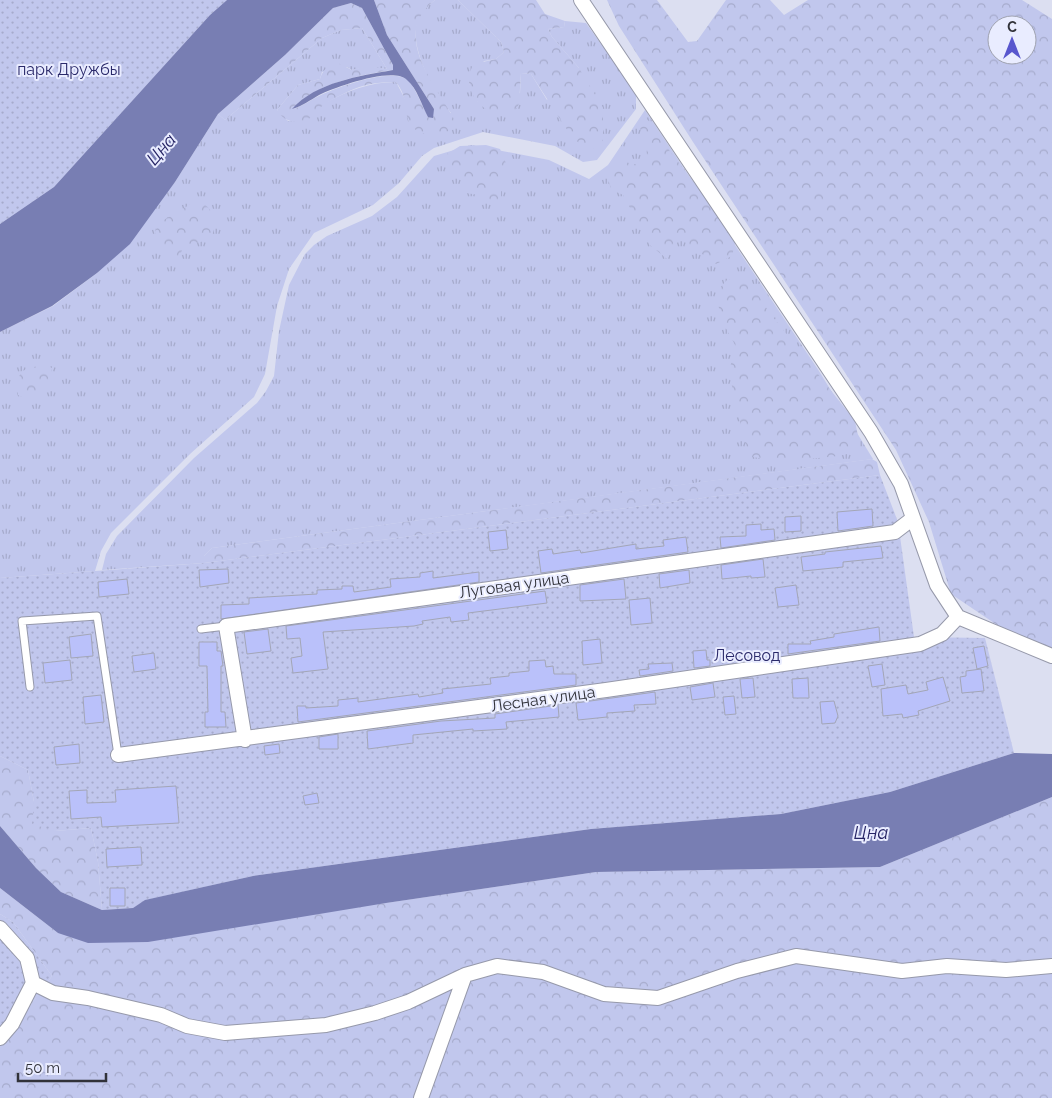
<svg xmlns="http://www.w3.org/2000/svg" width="1052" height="1098" font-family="Raleway,sans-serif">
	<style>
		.grass { fill: url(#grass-tufts) }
		.forest { fill: url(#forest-crowns); fill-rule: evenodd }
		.park { fill: url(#park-dots) }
		.water { fill: #787eb3 }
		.building { fill: #bac1fa; stroke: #a3a6b7 }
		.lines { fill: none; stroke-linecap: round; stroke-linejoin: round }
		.lane-casing { stroke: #9699aa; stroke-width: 9 }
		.street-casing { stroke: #9699aa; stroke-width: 16 }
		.lane { stroke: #fff; stroke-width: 7 }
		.street { stroke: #fff; stroke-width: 14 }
		.labels { text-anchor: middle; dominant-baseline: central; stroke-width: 4; stroke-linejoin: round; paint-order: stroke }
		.park-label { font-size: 16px; fill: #2a296a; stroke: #e9ecff }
		.street-label { font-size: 16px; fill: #313239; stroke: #e9ecff }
		.water-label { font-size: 18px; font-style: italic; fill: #262465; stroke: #e9ecff }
	</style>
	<defs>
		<pattern id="grass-tufts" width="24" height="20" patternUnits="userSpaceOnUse" patternTransform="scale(1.25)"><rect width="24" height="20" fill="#c1c7ed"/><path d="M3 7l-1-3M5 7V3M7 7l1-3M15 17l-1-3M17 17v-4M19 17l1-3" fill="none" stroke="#a6abcc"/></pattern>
		<pattern id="forest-crowns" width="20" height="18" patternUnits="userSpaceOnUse" patternTransform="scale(1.25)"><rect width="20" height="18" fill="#c1c7ed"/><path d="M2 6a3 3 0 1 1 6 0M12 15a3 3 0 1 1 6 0" fill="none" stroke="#a6abcc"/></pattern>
		<pattern id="park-dots" width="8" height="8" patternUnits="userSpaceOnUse" patternTransform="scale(1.25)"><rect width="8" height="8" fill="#c1c7ed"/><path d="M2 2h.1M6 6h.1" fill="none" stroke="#a6abcc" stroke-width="1.8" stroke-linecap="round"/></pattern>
	</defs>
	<rect width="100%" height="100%" fill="#dcdff1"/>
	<path class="grass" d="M435,0h23l43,42 3,10 -8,7 -12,2 -15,22 9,19 42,-9 1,-20 10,1 16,26 32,-32 -27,-31 -4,-8 16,-2 1,-6 21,2 50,70v16l-39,51 -14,2 -28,-16 -72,-14 -49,16 -12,8 -23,27 -26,22 -59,28 -25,36 -12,37 -12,68 -11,23 -64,57 -79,79 -10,18 -6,20 -95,7v-246l53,-26 44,-33 78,-91 43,-68 7,6 97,-82 19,-8 21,-2 25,41 -20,-2 -15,3 -5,-3 -25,5 -2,7 -22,6 -21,25 11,11c23,0 21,-8 37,-18 22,-12 45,-21 71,-21l10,19 3,21 42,-9c-17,-21 -48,-73 -30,-100 4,-5 9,-9 14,-13z
		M645,110l174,261 54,88 -661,89 -8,8v7l-102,7 4,-16 11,-18 77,-78 63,-55 9,-12 8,-15 5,-45 10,-46 16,-31 9,-9 13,-9 45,-20 25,-19 37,-41 37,-11 78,15 40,19 19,-14z"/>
	<path class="forest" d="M374,0h61c-46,35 2,86 20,121l-1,7c-13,9 -36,11 -45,-6 -6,-14 0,-23 -13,-40 -14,0 -28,1 -42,7 -9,4 -22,10 -30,16 -6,3 -9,10 -14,13 -12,7 -27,4 -33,-8l21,-25 22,-6c3,-10 8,-13 18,-16l14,7 15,-4 20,3 -25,-41 -21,2 -19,8 -97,82 -7,-6 67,-59 48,-47 18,-5 11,5 31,57v5c-29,4 -81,14 -100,39 11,-3 18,-10 28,-14 17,-8 75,-30 89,-13 7,10 12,24 18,34l6,-7 -47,-74z
		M458,0h78l9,14 20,7 -1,6 -16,2 4,8 27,31 24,40v32l-6,8 -11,1 -15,-13 -40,-62 -10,-1 -2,31 -5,9c-28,10 -57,-25 -40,-49l22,-5 8,-7 -3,-10z
		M607,0h50l31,42 9,-1 29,-41h44l14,15 24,-15h214l30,19v629l-49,-19 -52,-35 -22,-72 -33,-72 -203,-308 -74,-116zM997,25h30v30h-30z
		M648,120c27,41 60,78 88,119l-4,17 -16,8 -36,-26 -13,21 -17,-14 -27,-50 -12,-6 -5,-17 12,-14 13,6h14l2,-15 -7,-21 1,-7z
		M486,145l14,4 8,19v13l-7,3v13l-7,6 -9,-7 -19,-3c-5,-22 -14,-22 -19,-39l13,-8z
		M196,201c18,5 18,17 17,32l-8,8 -21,4 -5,13 -17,-4 -7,-22 7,-11z
		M748,279l21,33 86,109 6,30 -23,5 -58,6 -32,-6 -19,-83 6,-28 -14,-26 -5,-27 11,-12z
		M43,364l9,4 -2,21c-8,8 -20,13 -32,6l-2,-13 6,-11z
		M872,459l5,3 3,13 -676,88v-7l8,-8z
		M0,756l28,14 6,32 21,29 36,-3 7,34 4,48 -41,-18 -25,-24 -36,-42z
		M1052,797v301h-1052v-52l52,-70 -39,-54 -13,-8v-26l58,45 328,-30 210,-31 284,-5z"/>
	<path class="park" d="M0,0h227l-17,15 -156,172 -54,37z
		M880,475l18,47 16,115 71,1 29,115 -124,39 -109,22 -190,15 -338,47 -107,24 -13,8 -31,2 -4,-48 -7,-34 -36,3 -23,-7 2,-22 -6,-32 -28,-14v-178l204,-15z
		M0,914l13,8 39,54 -52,70z"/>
	<path class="water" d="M227,0h147l13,35 47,74 -1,9 -5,-1c-6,-11 -11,-29 -21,-37 -14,-14 -71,7 -88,15 -9,5 -16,11 -27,14 24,-27 68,-33 101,-39v-5l-31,-57 -11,-5 -18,5 -48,47 -67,59 -43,68 -45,62 -33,29 -45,33 -52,26v-108l54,-37 156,-172z
		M1014,753l38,1v43l-172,70 -284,5 -210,31 -238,39 -60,1 -30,-10 -58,-45v-62l36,42 25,24 41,18 31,-2 12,-8 108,-24 338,-47 190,-15 109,-22z"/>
	<path class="building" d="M872,509l1,17 -35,5 -1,-19z
		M801,516v15l-16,1v-15z
		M761,524v6l13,-1 1,11 -54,8 -1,-11 26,-1v-11z
		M506,530l2,19 -18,2 -2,-19z
		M686,537l2,15 -147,21 -3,-22 14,-2 1,5 27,-4 1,3 55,-9v5l28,-3 -1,-6z
		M881,546l2,12 -40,4v5l-40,4 -2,-14 24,-3v-2z
		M763,559l2,18 -14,1v-2l-29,3 -1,-14z
		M228,569l1,14 -29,4 -1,-17z
		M689,570l1,13 -30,5 -1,-14z
		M433,571v7l46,-6v10l-258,37v-14l28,-1v-6l68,-4v-4l25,-1v-3h11l1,6 37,-5 -1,-8 30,-2v-4z
		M127,579l2,15 -30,3 -1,-15z
		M624,579l2,20 -46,2v-16z
		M796,585l3,20 -21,2 -3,-19z
		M545,591l2,12 -79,10 1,7 -18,2 -1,-5 -28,4 1,3 -9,2 -91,6 5,37 -35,4 -2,-15 11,-2 -2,-18 -13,1 -1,-13z
		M650,598l2,25 -21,2 -2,-25z
		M879,627l1,14 -92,13v-10h23l-1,-3 24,-4v-3z
		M268,629l3,22 -24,3 -3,-22z
		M91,634l2,22 -22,2 -2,-21z
		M600,639l2,24 -19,2 -1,-24z
		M199,642h18v9h4l2,15h-2v46h4l1,15h-21v-15h3l-1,-46h-8z
		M984,646l4,20 -11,3 -4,-21z
		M706,650l1,10h3v6l-16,2 -1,-17z
		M154,653l2,16 -22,3 -2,-16z
		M70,660l2,20 -27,3 -2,-20z
		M545,660l1,7 7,-1 1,8h22v11l-278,37 -1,-16h9v2l32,-2v-6l20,-2v4l60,-8 1,3 24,-4 -1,-4 49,-5 -1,-6 19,-2v-3l20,-2v-10z
		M672,663l1,8 -33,5 -1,-6 10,-1 -1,-5z
		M882,664l3,21 -13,2 -4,-21z
		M981,669l3,22 -22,2 -2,-16 6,-1v-5z
		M943,677l7,24 -32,10 1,4 -16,3 -1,-4 -19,2 -2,-27 25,-4 2,9 20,-4 -2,-8z
		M753,678l2,19 -13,1 -2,-19z
		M808,678l1,20h-16l-1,-19z
		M713,683l2,14 -23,3 -2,-13z
		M655,692l1,12 -22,1 1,6 -28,2v4l-29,3 -2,-17z
		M101,695l3,27 -19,2 -2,-27z
		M734,696l2,18 -11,1 -2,-18z
		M834,701l4,15 -3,7 -13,1 -2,-22z
		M558,705l1,12 -53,5 1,7 -34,2v-2l-60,6v8l-45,6 -1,-18 74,-10 54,-3v-4z
		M338,734v15h-19v-12z
		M79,744l1,19 -24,2 -2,-18z
		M279,744l1,9 -15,2 -1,-9z
		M176,786l3,37 -77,4 -1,-10 -30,2 -2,-28 18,-1v13l29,-1 -1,-12z
		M317,793l2,10 -14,2 -2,-9z
		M141,847l1,18 -35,2 -1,-18z
		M110,888h15v18h-15z"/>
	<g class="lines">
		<g class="lane-casing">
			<path id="lane" d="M201,629l25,-3
				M30,687l-8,-66 75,-5 21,139"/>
		</g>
		<g class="street-casing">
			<path id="street" d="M581,0l290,432 30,52 36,101 21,32 94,39
				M245,740l-19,-114 669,-94 17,-13
				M118,755l488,-65 314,-46 22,-10 16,-17
				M0,928l27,30 6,25 20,10 35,5 73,17 26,11 38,7 101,-8 49,-12 33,-11 57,-27
				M0,1038l12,-14 21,-41
				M421,1098l44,-123 32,-9 46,6 61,22 54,4 79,-27 59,-15 106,15 45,-5 59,4 46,-4"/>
		</g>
		<use href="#lane" class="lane"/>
		<use href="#street" class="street"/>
	</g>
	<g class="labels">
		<g class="park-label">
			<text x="69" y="69">парк Дружбы</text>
			<text x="747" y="655">Лесовод</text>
		</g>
		<g class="street-label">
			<text transform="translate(514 585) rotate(-8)">Луговая улица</text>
			<text transform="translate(543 699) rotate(-8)">Лесная улица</text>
		</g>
		<g class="water-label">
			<text transform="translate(161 149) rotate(-49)">Цна</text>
			<text x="871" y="832">Цна</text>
		</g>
	</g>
	<g transform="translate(1012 40)"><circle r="24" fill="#e9ecff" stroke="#9fa2b0"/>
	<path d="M0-4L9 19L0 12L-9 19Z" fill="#5856ce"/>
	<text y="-8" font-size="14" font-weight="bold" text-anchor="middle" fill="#313239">С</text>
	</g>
	<path d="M18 1073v8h88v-8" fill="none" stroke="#313239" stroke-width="2.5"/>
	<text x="25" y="1073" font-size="15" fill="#313239" stroke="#e9ecff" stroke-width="4" paint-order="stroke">50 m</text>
</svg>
